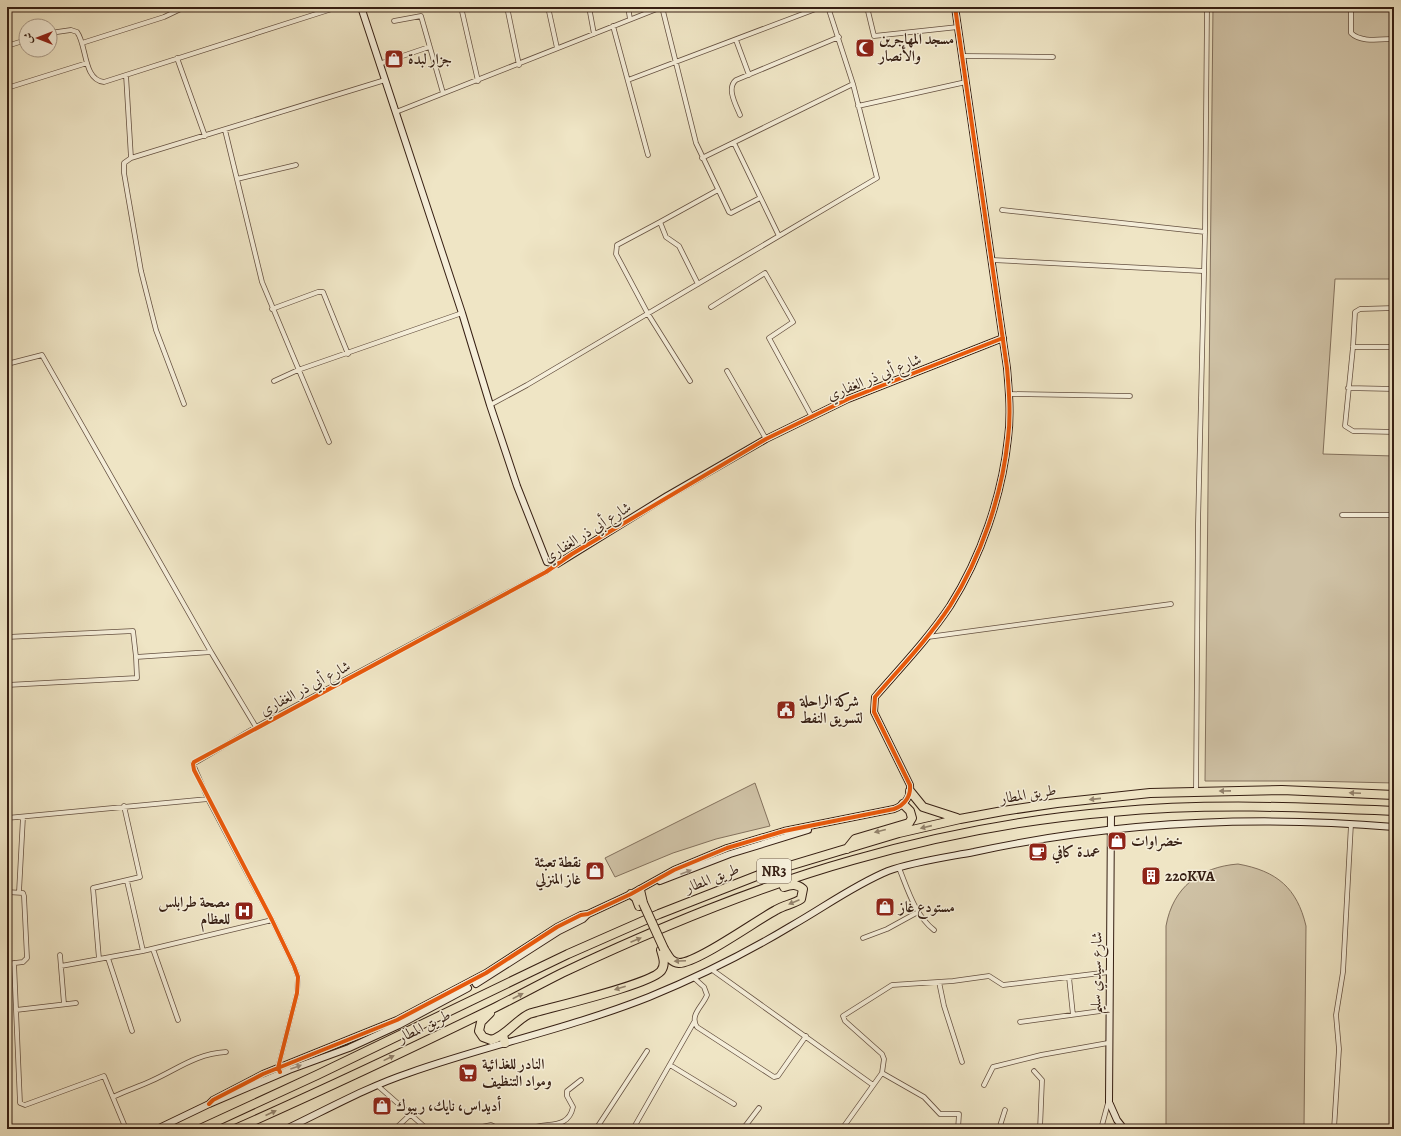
<svg xmlns="http://www.w3.org/2000/svg" width="1401" height="1136" font-family="Alegreya,Amiri,serif">
	<style>
		.green { fill: #d0c3a7; stroke: #83715d }
		.lines { fill: none; stroke-linecap: round; stroke-linejoin: round }
		.street-casing { stroke: #645040; stroke-width: 5.5 }
		.secondary-casing { stroke: #361f13; stroke-width: 8 }
		.highway-casing { stroke: #361f13; stroke-width: 10 }
		.street { stroke: #f5eed9; stroke-width: 4 }
		.secondary { stroke: #f5eed9; stroke-width: 6 }
		.highway { stroke: #efe5c5; stroke-width: 8 }
		.highway-bridge-casing { stroke: #361f13; stroke-width: 10; stroke-linecap: butt }
		.highway-bridge { stroke: #efe5c5; stroke-width: 8 }
		.cycleway-casing { stroke: #f5eed9; stroke-width: 6 }
		.cycleway { stroke: #e8590c; stroke-width: 4 }
		.oneway { fill: #92826c }
		.oneway2 { fill: #9f9180 }
		.labels { text-anchor: middle; dominant-baseline: central; stroke-width: 3; stroke-linejoin: round; paint-order: stroke }
		.shield { fill: #f5eed9; stroke: #6f5d4e; stroke-width: 1 }
		.shield-label { font-size: 14px; font-weight: bold; fill: #361f13 }
		.poi-label { font-size: 15px; font-weight: bold; fill: #361f13; stroke: #f5eed9; text-anchor: start }
		.street-label { font-size: 15px; fill: #361f13; stroke: #f5eed9 }
	</style>
	<rect width="100%" height="100%" fill="#efe5c5"/>
	<filter id="stains"><feTurbulence type="fractalNoise" baseFrequency=".005" numOctaves="4"/><feColorMatrix values="0 0 0 0 .2 0 0 0 0 .09 0 0 0 0 .02 0 0 0 .5 -.17"/></filter>
	<radialGradient id="worn" r=".72"><stop offset=".6" stop-color="#630" stop-opacity="0"/><stop offset="1" stop-color="#630" stop-opacity=".3"/></radialGradient>
	<path class="green" d="M1213,7h181v272h-59l-12,175 71,2v327l-87,-2h-102z
		M755,783l15,43 -54,13 -43,14 -58,24 -10,-19z
		M1238,864c39,7 59,24 68,62l-2,201 -1,2h-137v-203c7,-39 34,-59 72,-62z"/>
	<g class="lines">
		<g class="street-casing">
			<path id="street" d="M461,7l17,74
				M507,7l12,58
				M548,7l9,41
				M589,7l5,27
				M628,7l2,12
				M867,7l7,29 84,-9
				M1351,7v26c10,10 30,6 43,6
				M394,21l27,-5 22,77
				M613,26l35,129
				M50,33l21,-3 6,2c10,13 6,48 27,50l234,-75
				M736,40l13,35
				M82,43l82,-26 21,-10
				M7,46l19,-6
				M962,56l91,1
				M177,58l28,78
				M379,64l50,-17
				M126,75l5,83
				M628,80l193,-73
				M7,88l80,-25
				M858,106l108,-24
				M396,112l266,-105 34,136 33,69 2,1 29,-15
				M740,115c-4,-10 -14,-27 -4,-35l103,-43
				M225,130l37,152 67,160
				M734,143l45,93
				M702,158l151,-74
				M237,179l59,-14
				M1002,210l203,22
				M660,222l-43,23 -1,9 32,60 42,67
				M992,260l211,11
				M698,284l-19,-38 -13,-9 -6,-15 58,-32
				M711,307l54,-34 28,49 -24,16 43,79
				M1394,308l-34,1 -5,3 -2,35 -8,79 8,5 41,1
				M272,309l46,-17h5l25,62
				M1353,347h41
				M7,364l35,-9 169,297
				M727,371l39,68
				M274,381l24,-11 164,-57
				M1348,388l46,1
				M1009,394l121,2
				M184,404l-28,-74 -15,-59 -17,-98v-10l7,-5 254,-78
				M490,405l37,-20 350,-207 -24,-94 -25,-77
				M1342,515h52
				M7,637l126,-6 3,26 75,-5 45,75
				M928,637l243,-33
				M7,685l130,-7 -1,-21
				M1196,792l2,-268 7,-292 2,-225
				M7,818l201,-19
				M899,868c9,22 16,47 35,62
				M127,881l16,70
				M7,892l16,1 1,3 3,62 -4,4 -16,2
				M19,892l4,-75
				M863,938l24,-9 31,-17
				M153,949l25,71
				M60,955l4,49
				M108,958l24,73
				M99,959l-6,-71 47,-11 -16,-71
				M14,963l6,140 5,2 79,-29 22,53
				M61,966l82,-15 129,-31
				M711,969l162,116
				M1069,977l4,38
				M694,978l10,9 3,8c-4,11 -18,20 -10,32l77,50 4,-1 28,-40
				M939,982l5,24 18,56
				M16,1010l60,-7
				M1020,1022l88,-12
				M670,1065l64,39
				M278,1068l19,-75 1,-16 -4,-11 -22,-46 -64,-121 -15,-35 63,-37 290,-155 11,-8
				M1034,1071l8,9 -2,49
				M882,1073l42,24 16,17h19l-1,15
				M984,1085l9,-18 48,-12 67,-12
				M378,1086l49,43
				M113,1097c12,-6 25,-10 38,-16 27,-12 44,-27 75,-29
				M395,1129l16,-15
				M473,1129l18,-4 8,4
				M530,1129c15,-8 38,2 43,-22l-6,-11v-5l14,-11
				M596,1129l51,-78
				M633,1129l61,-107
				M743,1129l16,-21
				M842,1129l40,-56 2,-14 -2,-5 -37,-33 -2,-5 49,-31 61,-4 36,-5 14,9 106,-13
				M999,1129l6,-19
				M1101,1129l7,-26
				M1334,1129l5,-80 -3,-34 7,-43 8,-148"/>
		</g>
		<g class="secondary-casing">
			<path id="secondary" d="M361,7l101,306 28,92 27,81 30,76 10,2 110,-68 99,-57 82,-40 155,-61
				M1111,812l-2,290 8,18 7,9
				M660,881l70,-27 78,-24
				M476,984l83,-53 24,-12 5,-5
				M209,1104l4,-4 50,-26 134,-54 89,-47 71,-46 24,-12 7,-1 43,-20 43,-24 53,-22 57,-17 110,-22c11,-4 17,-13 16,-24l-36,-73 1,-15c26,-30 53,-58 75,-91 31,-49 52,-110 58,-168 3,-23 1,-47 -1,-70l-52,-361
				M157,1129l52,-25 80,-34 60,-22 50,-23 69,-37
				M286,1129c40,-19 81,-42 123,-56 79,-28 162,-45 240,-76 49,-20 97,-44 142,-71 32,-18 63,-41 97,-55 24,-9 60,-14 86,-19 138,-30 280,-37 420,-25"/>
		</g>
		<g class="highway-casing">
			<path id="highway" d="M910,791l13,16 34,11
				M847,849l8,-10 54,-16 3,-5 -2,-7 -7,-7
				M640,890l3,13
				M631,894l5,4 3,8
				M664,949c4,6 6,13 15,14 18,0 78,-43 97,-53 8,-5 18,-6 25,-11l2,-10c-6,-5 -11,-5 -19,-2
				M490,1013l-9,9 -2,9 4,6 8,3c14,-3 24,-19 38,-26 23,-7 120,-29 132,-43 5,-7 2,-14 0,-21
				M503,1035l2,8
				M200,1129l117,-54 251,-121 91,-40 100,-39 140,-42 61,-14 43,-8 54,-8 93,-10 132,-3 112,5
				M235,1129c88,-39 175,-80 261,-122 22,-11 44,-23 66,-34 94,-44 191,-85 291,-113 84,-24 172,-41 259,-48 94,-9 188,-5 282,-1"/>
		</g>
		<use href="#street" class="street"/>
		<use href="#secondary" class="secondary"/>
		<use href="#highway" class="highway"/>
		<g class="highway-bridge-casing">
			<path id="highway-bridge" d="M643,903l21,46"/>
		</g>
		<use href="#highway-bridge" class="highway-bridge"/>
		<g class="cycleway-casing">
			<path id="cycleway" d="M280,1072l-2,-4 19,-75 1,-16 -4,-11 -22,-46 -78,-150 -1,-6 1,-2 352,-190 26,-18 194,-115 82,-40 155,-61
				M209,1104l4,-4 50,-26 134,-54 89,-47 71,-46 24,-12 7,-1 43,-20 43,-24 53,-22 57,-17 110,-22c11,-4 17,-13 16,-24l-36,-73 1,-15c26,-30 53,-58 75,-91 31,-49 52,-110 58,-168 3,-23 1,-47 -1,-70l-52,-361"/>
		</g>
		<use href="#cycleway" class="cycleway"/>
	</g>
	<defs><path id="oneway-solid" d="M-6-.8H1V-3.2L6.5 0L1 3.2V.8H-6Z"/></defs>
	<g class="oneway">
		<use href="#oneway-solid" transform="translate(1225 791) rotate(179)"/>
		<use href="#oneway-solid" transform="translate(1355 793) rotate(-178)"/>
		<use href="#oneway-solid" transform="translate(1095 799) rotate(174)"/>
		<use href="#oneway-solid" transform="translate(926 827) rotate(167)"/>
		<use href="#oneway-solid" transform="translate(880 831) rotate(166)"/>
		<use href="#oneway-solid" transform="translate(794 902) rotate(157)"/>
		<use href="#oneway-solid" transform="translate(636 940) rotate(-23)"/>
		<use href="#oneway-solid" transform="translate(680 961) rotate(178)"/>
		<use href="#oneway-solid" transform="translate(620 988) rotate(163)"/>
		<use href="#oneway-solid" transform="translate(518 996) rotate(-27)"/>
		<use href="#oneway-solid" transform="translate(389 1058) rotate(-26)"/>
		<use href="#oneway-solid" transform="translate(271 1113) rotate(-24)"/>
	</g>
	<g class="oneway2">
		<use href="#oneway-solid" transform="translate(686 872) rotate(-21)"/>
		<use href="#oneway-solid" transform="translate(296 1067) rotate(-20)"/>
	</g>
	<defs>
		<g id="mosque-square" transform="scale(1)"><rect x="-9" y="-9" width="18" height="18" rx="4" fill="#8f2418" stroke="#f5eed9"/><path d="M3.5-4.9A6 6 0 1 0 3.5 4.9A5 5 0 1 1 3.5-4.9Z" fill="#fff"/></g>
		<g id="shop-square" transform="scale(1)"><rect x="-9" y="-9" width="18" height="18" rx="4" fill="#8f2418" stroke="#f5eed9"/><path d="M-5-2.5h2.3a2.7 3.5 0 0 1 5.4 0H5L5.5 6h-11ZM-1.5-2.5h3a1.5 2.3 0 0 0-3 0Z" fill="#fff"/></g>
		<g id="civic-square" transform="scale(1)"><rect x="-9" y="-9" width="18" height="18" rx="4" fill="#8f2418" stroke="#f5eed9"/><path d="M-.6-6.5H3V-4.5H.6V-3L4-1V1h2V6H-6V1h2V-1L-.6-3ZM-1.2 2.5V6h2.4V2.5Z" fill="#fff"/></g>
		<g id="cafe-square" transform="scale(1)"><rect x="-9" y="-9" width="18" height="18" rx="4" fill="#8f2418" stroke="#f5eed9"/><path d="M-5.5-4.5H6V0H3Q3 3.5 0 3.5H-2.5Q-5.5 3.5-5.5 0ZM3-3.2v2h1.7v-2ZM-6 4.5H4V6H-6Z" fill="#fff"/></g>
		<g id="building-square" transform="scale(1)"><rect x="-9" y="-9" width="18" height="18" rx="4" fill="#8f2418" stroke="#f5eed9"/><path d="M-4-6H4V6H1V3H-1V6H-4ZM-2.5-4.3h1.7v1.8h-1.7ZM.8-4.3h1.7v1.8H.8ZM-2.5-1h1.7V.8h-1.7ZM.8-1h1.7V.8H.8Z" fill="#fff"/></g>
		<g id="hospital-square" transform="scale(1)"><rect x="-9" y="-9" width="18" height="18" rx="4" fill="#8f2418" stroke="#f5eed9"/><path d="M-5-5h3v3.5h4V-5h3V5h-3V1.5h-4V5h-3Z" fill="#fff"/></g>
		<g id="supermarket-square" transform="scale(1)"><rect x="-9" y="-9" width="18" height="18" rx="4" fill="#8f2418" stroke="#f5eed9"/><path d="M-6-5.5h2.5l.6 2H6L4.5 2H-2.5L-4.4-4H-6ZM-1.5 3.2a1.3 1.3 0 1 0 .1 0ZM3 3.2a1.3 1.3 0 1 0 .1 0Z" fill="#fff"/></g>
	</defs>
	<g fill-rule="evenodd">
		<use href="#mosque-square" x="865" y="48"/>
		<use href="#shop-square" x="394" y="59"/>
		<use href="#civic-square" x="786" y="710"/>
		<use href="#shop-square" x="1117" y="841"/>
		<use href="#cafe-square" x="1038" y="852"/>
		<use href="#shop-square" x="595" y="871"/>
		<use href="#building-square" x="1151" y="876"/>
		<use href="#shop-square" x="885" y="907"/>
		<use href="#hospital-square" x="244" y="911"/>
		<use href="#supermarket-square" x="468" y="1073"/>
		<use href="#shop-square" x="382" y="1106"/>
	</g>
	<g class="labels">
		<rect class="shield" x="757" y="859" width="34" height="24" rx="3"/>
		<g class="shield-label">
			<text x="774" y="871">NR3</text>
		</g>
		<g class="poi-label">
			<text x="879" y="39">مسجد المهاجرين<tspan x="879" dy="17">والأنصار</tspan></text>
			<text x="408" y="59">جزار لبدة</text>
			<text x="800" y="701">شركة الراحلة<tspan x="800" dy="17">لتسويق النفط</tspan></text>
			<text x="1131" y="841">خضراوات</text>
			<text x="1052" y="852">عمدة كافي</text>
			<text x="581" y="862" text-anchor="end">نقطة تعبئة<tspan x="581" dy="17">غاز المنزلي</tspan></text>
			<text x="1165" y="876">220KVA</text>
			<text x="230" y="902" text-anchor="end">مصحة طرابلس<tspan x="230" dy="17">للعظام</tspan></text>
			<text x="899" y="907">مستودع غاز</text>
			<text x="482" y="1064">النادر للغذائية<tspan x="482" dy="17">ومواد التنظيف</tspan></text>
			<text x="396" y="1106">أديداس، نايك، ريبوك</text>
		</g>
		<g class="street-label">
			<text transform="translate(874 377) rotate(-22)">شارع أبي ذر الغفاري</text>
			<text transform="translate(587 532) rotate(-32)">شارع أبي ذر الغفاري</text>
			<text transform="translate(305 688) rotate(-28)">شارع أبي ذر الغفاري</text>
			<text transform="translate(1028 794) rotate(-9)">طريق المطار</text>
			<text transform="translate(712 878) rotate(-21)">طريق المطار</text>
			<text transform="translate(1096 973) rotate(-89)">شارع سيدي سليم</text>
			<text transform="translate(424 1026) rotate(-26)">طريق المطار</text>
		</g>
	</g>
	<rect width="1401" height="1136" fill="none" stroke="#efe5c5" stroke-width="24"/>
	<rect x="8" y="8" width="1385" height="1120" fill="none" stroke="#361f13" stroke-width="2"/>
	<rect x="12" y="12" width="1377" height="1112" fill="none" stroke="#361f13"/>
	<g transform="translate(38 38) rotate(270)"><circle r="19" fill="#f5eed9" stroke="#a99b8a"/>
	<path d="M0-3L7 15L0 10L-7 15Z" fill="#8f2418"/>
	<text y="-6" font-size="11" font-weight="bold" text-anchor="middle" fill="#361f13">ش</text>
	</g>
	<rect width="100%" height="100%" filter="url(#stains)"/>
	<rect width="100%" height="100%" fill="url(#worn)"/>
</svg>
